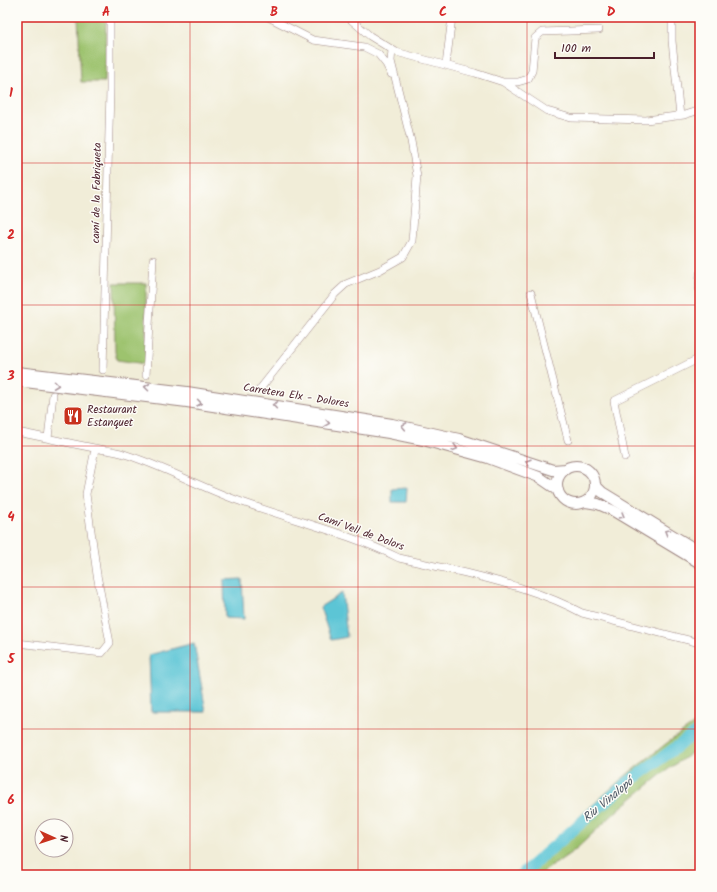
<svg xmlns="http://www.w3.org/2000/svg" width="717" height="892" font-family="Kalam,sans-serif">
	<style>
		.green { fill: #9dc36e; stroke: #74714c }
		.water { fill: #5bc5d5; stroke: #527280 }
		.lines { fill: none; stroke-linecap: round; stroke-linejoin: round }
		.river { stroke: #5bc5d5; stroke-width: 12 }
		.minor-casing { stroke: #9e8682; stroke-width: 8 }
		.secondary-casing { stroke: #9e8682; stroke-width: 12 }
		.minor { stroke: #fff; stroke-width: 7 }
		.secondary { stroke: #fff; stroke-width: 10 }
		.oneway { stroke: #ae9aa0 }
		.grid { fill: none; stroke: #d62828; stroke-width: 1; stroke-opacity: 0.55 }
		.labels { text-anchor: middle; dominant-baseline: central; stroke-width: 3; stroke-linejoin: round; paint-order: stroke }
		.street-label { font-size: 11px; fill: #4a1f2b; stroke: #fdfcf7 }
		.poi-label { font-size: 11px; fill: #4a1f2b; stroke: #fdfcf7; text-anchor: start }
		.water-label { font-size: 12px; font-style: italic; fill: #505966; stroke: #fdfcf7 }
		.neatline { fill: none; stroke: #d62828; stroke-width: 1.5 }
		.grid-label { font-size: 13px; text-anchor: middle; font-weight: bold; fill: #d62828 }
	</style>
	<rect width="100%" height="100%" fill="#fdfcf7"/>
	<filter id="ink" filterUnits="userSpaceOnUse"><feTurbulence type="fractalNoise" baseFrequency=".025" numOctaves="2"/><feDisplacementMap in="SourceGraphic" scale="8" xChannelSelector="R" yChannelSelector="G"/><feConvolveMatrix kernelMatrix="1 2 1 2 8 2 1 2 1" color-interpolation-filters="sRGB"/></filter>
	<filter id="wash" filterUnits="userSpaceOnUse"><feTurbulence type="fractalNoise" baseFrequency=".012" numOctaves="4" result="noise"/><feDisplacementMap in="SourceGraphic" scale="16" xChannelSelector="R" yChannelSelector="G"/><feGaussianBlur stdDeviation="0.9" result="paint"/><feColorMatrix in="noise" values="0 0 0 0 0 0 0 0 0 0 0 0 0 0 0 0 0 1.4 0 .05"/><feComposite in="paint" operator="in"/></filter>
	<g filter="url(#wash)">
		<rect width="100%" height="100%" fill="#f1edd8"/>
		<path class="green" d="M78,17h28l-1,65h-24z
			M114,283h32v81l-29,-4 -2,-8z
			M700,720v27l-37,26 -43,35 -45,42 -32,22 -3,3h-25l109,-98 43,-34z"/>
		<path class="water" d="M407,488l-1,14h-14v-13z
			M242,579l2,40 -19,-1 -1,-38z
			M342,593l5,44 -16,3 -11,-33z
			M194,643l12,69h-55l-2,-57z"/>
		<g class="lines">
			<path class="river" d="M521,875l106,-92 73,-53"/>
		</g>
	</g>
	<g filter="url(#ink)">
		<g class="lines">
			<g class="minor-casing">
				<path id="minor" d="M268,17l45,23 51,7 14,7 8,10 5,10
					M348,17l22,19 26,16 79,21 28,9 44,29 24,7 75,2 38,-5 16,-5
					M672,17v24l8,75
					M446,65l6,-48
					M503,82h15l10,-3 4,-8 3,-33 7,-6 57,-2
					M700,274l-1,13 1,5
					M531,293l37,147
					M103,370l7,-281v-72
					M146,375l7,-115
					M260,389l75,-95 11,-10 34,-14 23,-13 9,-16 5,-65 -6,-35 -20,-80 1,-11
					M17,432c26,5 51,11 77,16 10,2 21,3 30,6 42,13 79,35 121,49 51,18 106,31 154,55 23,5 45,10 67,15 40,10 79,20 116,40l118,30
					M48,438l5,-43
					M625,457l-11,-56 86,-43
					M17,643l85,10 8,-10 -13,-68 -11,-81 9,-45"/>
			</g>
			<g class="secondary-casing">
				<path id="secondary" d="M17,372l170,20 205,32 67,15 94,31 13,-1
					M17,381l170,21 202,31 34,7 65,18 51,19 19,13
					M557 485a19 19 0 1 1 38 0a19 19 0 1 1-38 0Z
					M596,486l6,6 98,60
					M586,502l12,2 14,6 88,53"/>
			</g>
			<use href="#minor" class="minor"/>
			<use href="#secondary" class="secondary"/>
		</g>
		<defs><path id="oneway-chevron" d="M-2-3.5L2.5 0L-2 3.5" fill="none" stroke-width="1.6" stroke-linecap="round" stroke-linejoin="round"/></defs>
		<g class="oneway">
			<use href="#oneway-chevron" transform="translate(56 385) rotate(7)"/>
			<use href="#oneway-chevron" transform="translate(147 387) rotate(-173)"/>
			<use href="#oneway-chevron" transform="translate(199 403) rotate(8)"/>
			<use href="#oneway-chevron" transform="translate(275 405) rotate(-171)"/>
			<use href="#oneway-chevron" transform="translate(327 423) rotate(9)"/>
			<use href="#oneway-chevron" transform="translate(404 426) rotate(-169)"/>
			<use href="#oneway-chevron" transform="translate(455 448) rotate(16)"/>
			<use href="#oneway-chevron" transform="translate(528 462) rotate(-162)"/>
			<use href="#oneway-chevron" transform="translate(622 516) rotate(31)"/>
			<use href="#oneway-chevron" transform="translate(667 532) rotate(-149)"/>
		</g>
	</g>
	<path class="grid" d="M190,17v858M358,17v858M527,17v858M17,163h683M17,305h683M17,446h683M17,587h683M17,729h683"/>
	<defs>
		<g id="restaurant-square" transform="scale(1)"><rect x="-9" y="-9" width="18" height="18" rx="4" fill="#c8321e" stroke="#fdfcf7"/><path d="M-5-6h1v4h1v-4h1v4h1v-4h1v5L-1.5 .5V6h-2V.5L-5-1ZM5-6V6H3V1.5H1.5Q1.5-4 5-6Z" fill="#fff"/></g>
	</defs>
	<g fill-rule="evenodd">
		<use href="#restaurant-square" x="73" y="416"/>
	</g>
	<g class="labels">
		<g class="street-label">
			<text transform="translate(97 193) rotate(-89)">camí de la Fabriqueta</text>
			<text transform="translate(296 396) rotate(9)">Carretera Elx - Dolores</text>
			<text transform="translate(361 532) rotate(20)">Camí Vell de Dolors</text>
		</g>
		<g class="poi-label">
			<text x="87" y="410">Restaurant<tspan x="87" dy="13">Estanquet</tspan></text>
		</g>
		<g class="water-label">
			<text transform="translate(608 800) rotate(-40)">Riu Vinalopó</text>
		</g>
	</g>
	<rect width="717" height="892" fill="none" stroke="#fdfcf7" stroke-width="44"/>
	<g transform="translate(54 838) rotate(93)"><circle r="19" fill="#fdfcf7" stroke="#b5a4a5"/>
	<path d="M0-3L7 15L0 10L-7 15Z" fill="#c8321e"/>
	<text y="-6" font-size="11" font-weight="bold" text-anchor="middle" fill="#4a1f2b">N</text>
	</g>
	<path d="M555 52v6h99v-6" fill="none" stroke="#4a1f2b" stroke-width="2"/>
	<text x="561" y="52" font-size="12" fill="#4a1f2b" stroke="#fdfcf7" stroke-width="3" paint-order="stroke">100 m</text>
	<rect x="22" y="22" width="673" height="848" class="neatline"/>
	<g class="grid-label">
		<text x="106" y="16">A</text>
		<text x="274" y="16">B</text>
		<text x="443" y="16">C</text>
		<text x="611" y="16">D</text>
		<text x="11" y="97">1</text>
		<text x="11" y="239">2</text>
		<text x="11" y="380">3</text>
		<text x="11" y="521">4</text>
		<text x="11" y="663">5</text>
		<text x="11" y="804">6</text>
	</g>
</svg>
